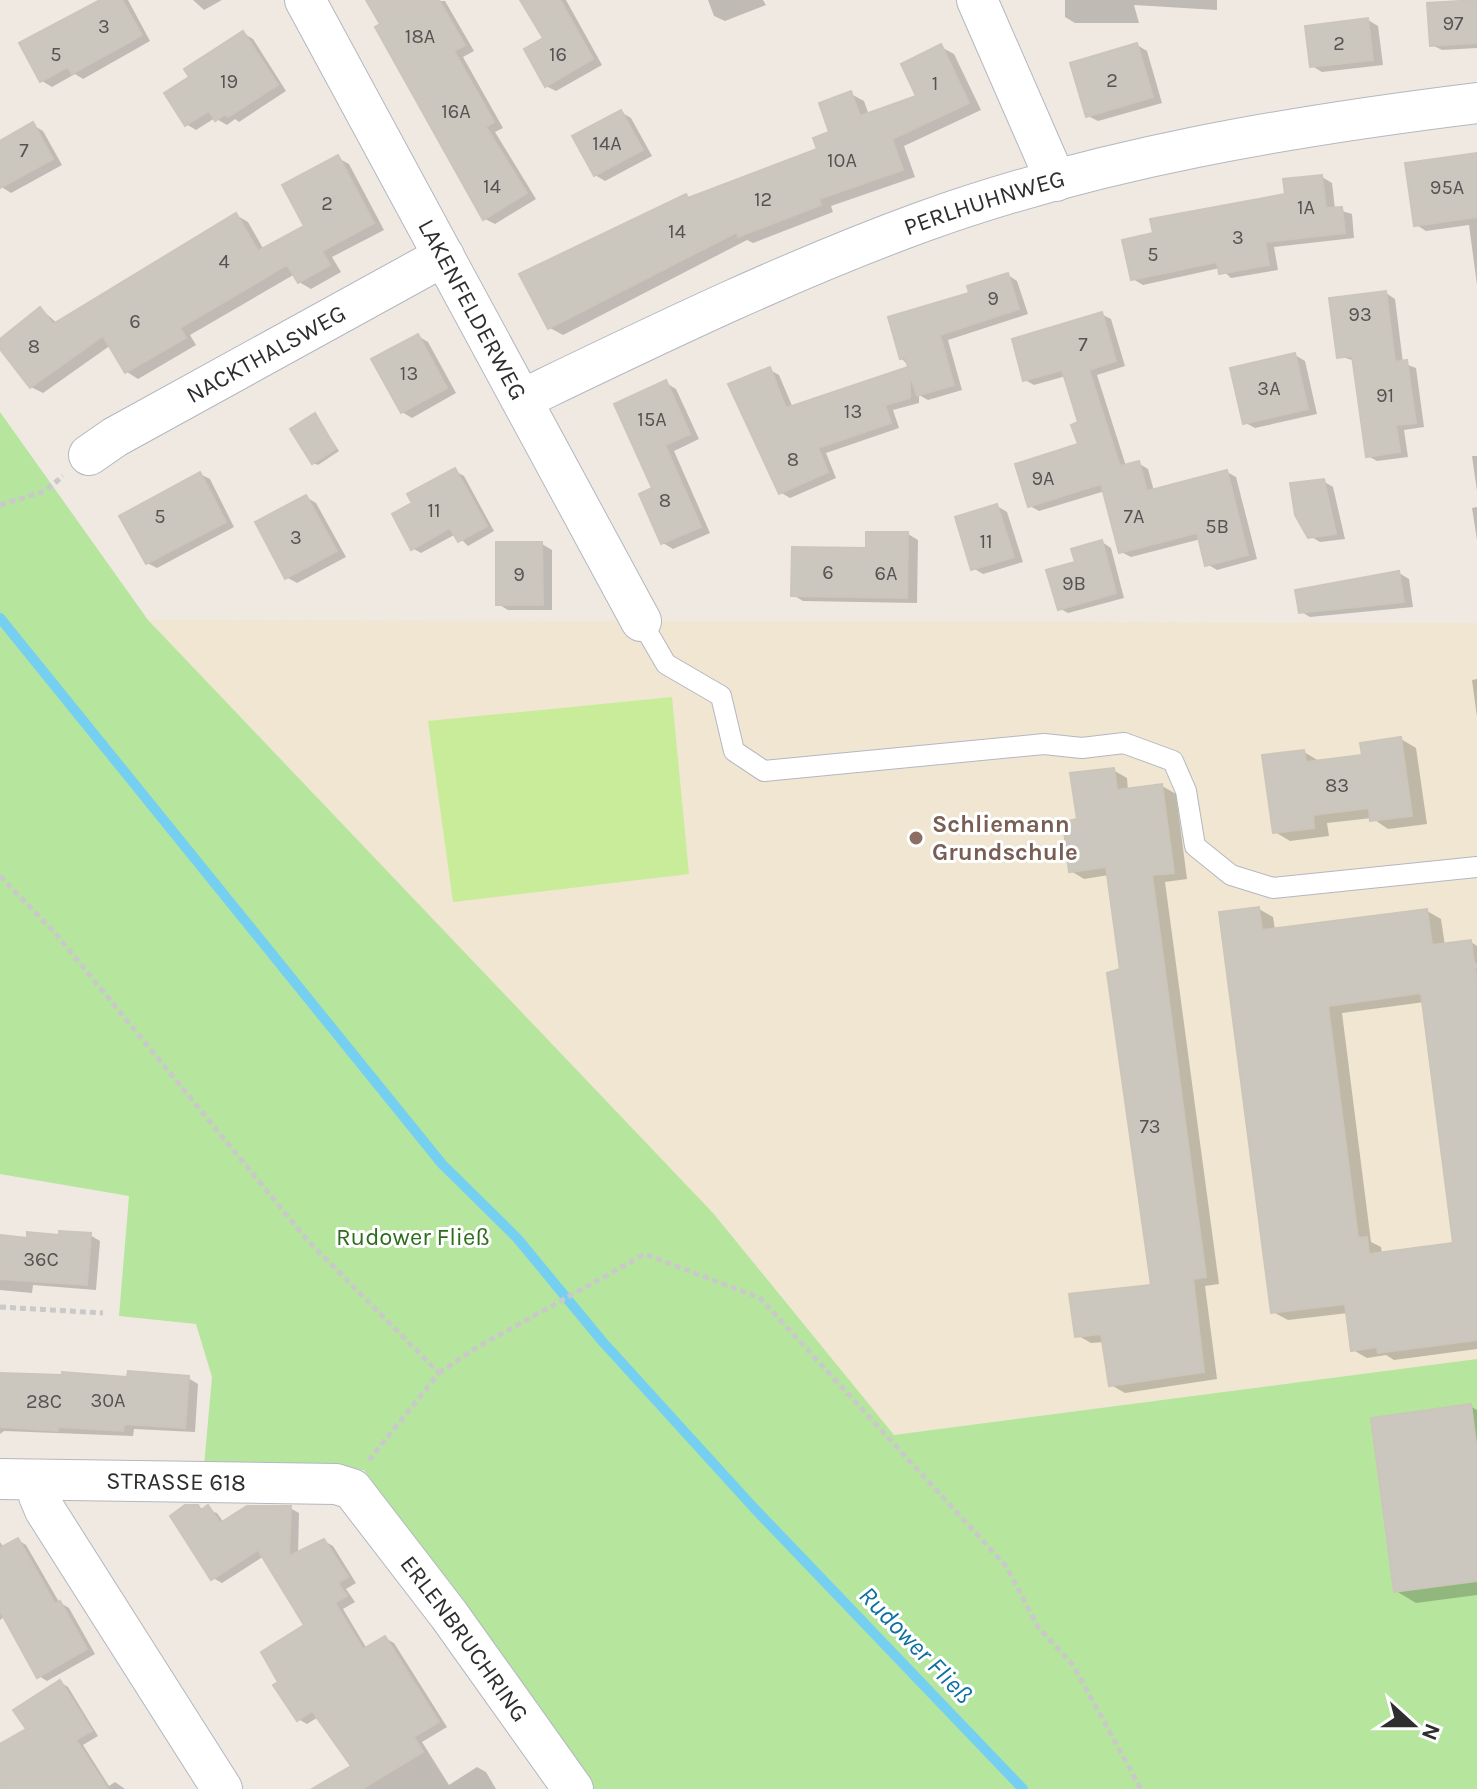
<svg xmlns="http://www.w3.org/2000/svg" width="1477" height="1789" font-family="Karla,sans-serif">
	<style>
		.education { fill: #f0e6d1 }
		.green { fill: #b6e59e }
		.pitch { fill: #c9ec9a }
		.shadow { fill: #0003; fill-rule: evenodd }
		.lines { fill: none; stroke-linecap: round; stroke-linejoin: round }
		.stream { stroke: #75cff0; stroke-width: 10 }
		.building { fill: #cbc7bf; stroke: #cbc5ba; stroke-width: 2; fill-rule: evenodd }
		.lane-casing { stroke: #b4b7c1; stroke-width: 22 }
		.street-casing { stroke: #b4b7c1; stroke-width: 42 }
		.path { stroke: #c9c9c9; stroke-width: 5; stroke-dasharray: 6 4; stroke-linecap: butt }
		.lane { stroke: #fff; stroke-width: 20 }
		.street { stroke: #fff; stroke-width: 40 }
		.education-dot { fill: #8d6e63; stroke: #fff; stroke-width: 3 }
		.labels { text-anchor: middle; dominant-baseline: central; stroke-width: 6; stroke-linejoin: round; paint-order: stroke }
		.number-label { font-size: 20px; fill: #555452 }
		.street-label { font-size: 24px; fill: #2e2e2e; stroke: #fff }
		.education-label { font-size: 24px; font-weight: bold; fill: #785e54; stroke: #fff; text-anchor: start }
		.park-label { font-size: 24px; fill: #2c6e1b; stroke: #fff }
		.water-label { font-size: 26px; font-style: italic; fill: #0d6fa3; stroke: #fff }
	</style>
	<rect width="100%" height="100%" fill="#efe9e1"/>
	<path class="education" d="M148,620l1329,3v736l-583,76 -181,-222z"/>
	<path class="green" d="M0,412l148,208 565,593 181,222 583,-76v430h-886l-227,-319 -160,-4 8,-89 -16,-53 -77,-8 10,-120 -129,-22z"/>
	<path class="pitch" d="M672,697l17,177 -236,28 -25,-181z"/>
	<path class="shadow" d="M104,0h24l22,41 -67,38 -8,-5 -23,13 -10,-6z
		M193,0h29l-18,10z
		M368,0l77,1 29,50 -11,6 40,71 -8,4 41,67 -41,25 -10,-5z
		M522,0h44l36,65 -46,26 -10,-5v-47z
		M708,0h55l3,5 -41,16 -11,-5z
		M1065,0h152v10l-83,-5 5,18h-64l-10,-6z
		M1477,2v46l-35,2 -10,-5z
		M1368,20l10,6 5,39 -61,7 -10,-6z
		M243,33l10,6 33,52 -47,31 -4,-3 -8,6 -12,-7 -19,12 -10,-6 6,-46z
		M1137,45l10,6 15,52 -64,18 -10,-5z
		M941,47l13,7 27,56 -77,36 11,31 -84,29 2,6 -80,31 -6,-3 -184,95 -13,-7 136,-132 6,3 127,-49 13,-17 19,-39 13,7 5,14 50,-18z
		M621,112l10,6 21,38 -47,25 -10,-6z
		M33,125l10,6 19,34 -51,28 -11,-7v-43z
		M1477,155v130l-8,-60 -43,6 -11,-7z
		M338,158l11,6 35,66 -52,27 9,15 -30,17 -12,-7 -4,-8 -105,61 6,10 -58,34 -11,-7 -16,-27 -68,48 -12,-6 -31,-41v-4l41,-33 17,15 178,-109 12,7 16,28 42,-24z
		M1322,177l10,6 3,26 17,5 2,24 -80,9 4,23 -47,8 -11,-10 -77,17 -10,-6z
		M1008,275l9,6 11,33 -80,26 14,50 -34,10 -9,-5v8l-26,7 6,18 -73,25 10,25 -46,20 -10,-6 -10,-122 9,5 14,33 118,-40 -10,-10 70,-63z
		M1386,293l9,6 8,64 13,5 8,59 -20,3 4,27 -31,4 -9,-5 -13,-95 -16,-5z
		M1101,314l10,5 14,47 -28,9 29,91 12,-3 10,6 6,22 73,-19 9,5 21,82 -40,11 -10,-6 -6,-25 -70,18 -10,-5 -16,-61 -66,20 -9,-5 50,-61 1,-22 -15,-47 -32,9 -9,-5z
		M418,336l10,6 28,51 -44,25 -10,-6z
		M1295,355l10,6 12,53 -62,14 -11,-6z
		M666,383l10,6 23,50 -25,12 36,82 -37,16 -10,-6 -8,-54z
		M315,415l24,36 -21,14 -5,-2z
		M1472,456h5v35z
		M455,471l9,5 30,55 -26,15 -12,-12 -35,19 -9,-5 3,-44z
		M200,474l10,5 24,48 -77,41 -10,-5z
		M1323,481l10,6 12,52 -25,3 -10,-6z
		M306,497l10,6 30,54 -49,26 -11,-6z
		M997,506l10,6 16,50 -40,12 -10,-6z
		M1477,507v33l-5,-32z
		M908,534l10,6 -1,63 -114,-2 -10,-6 75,-45z
		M1102,542l9,6 13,50 -56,15 -9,-5 18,-45z
		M542,544l10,6v60h-44l-10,-6z
		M1399,573l10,6 4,28 -103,10 -10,-6z
		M1477,679v38l-5,-37z
		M1401,739l15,9 11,76 -39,5 -16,-11 -45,5 2,13 -39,5 -15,-9 29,-80 15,9 45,-5z
		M1113,770l14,8 1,13 34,-5 14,8 11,85 -22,3 54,402 -14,2 12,93 -92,14 -14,-8 -7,-43 -13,1 -14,-8 76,-49 -44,-411 -25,4 -13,-8 8,-51z
		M1259,909l14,8 2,13 152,-19 14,8 4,27 26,-4 6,4v403l-83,11 -8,-5 -19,3 -14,-8 -5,-37 -60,7 -15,-8zM1425,1002l31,243 -74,10 -1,-8 -10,-5 -29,-229z
		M29,1234l61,1 10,6 -4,49 -63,-5 -1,8 -32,-3v-53l29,3z
		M188,1378l10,6 -3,48 -61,-3 -1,7 -129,-5 -4,3v-52z
		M1470,1406l7,4v185l-61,8 -20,-12z
		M197,1507l20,6 7,10 66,-15 9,5 -1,41 26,-13 9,5 23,37 -10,6 9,13 -12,7 24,40 18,-11 9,5 53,84 -25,15 27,43 28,-18 9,5 10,17h-151l8,-23 -33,-50 -13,8 -9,-5 -17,-37 26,-56 -43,-70 -42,27 -9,-5z
		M18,1540l8,5 33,57 10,6 26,46 -48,27 -8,-5 -34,-60 -5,4v-78l4,6z
		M60,1682l8,5 30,49 -15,9 26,41 6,-4 10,7h-125v-43l29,-16z"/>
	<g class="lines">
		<path class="stream" d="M0,618l442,546 75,74 85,103 152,167 269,281"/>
	</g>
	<path class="building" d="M100,0h22l20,35 -70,39 -4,-7 -28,15 -21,-39z
		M366,0h73l26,45 -11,6 40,71 -8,5 41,66 -44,27 -108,-193 5,-3z
		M520,0h40l33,59 -48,28 -21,-38 19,-11z
		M1477,0v43l-47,3 -3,-43z
		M1368,18l5,42 -63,7 -5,-41z
		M243,31l35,54 -50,32 -2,-3 -11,7 -6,-10 -24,15 -21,-33 25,-16 -5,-8z
		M1137,43l16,54 -67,20 -16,-54z
		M941,44l28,59 -77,36 11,31 -84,29 2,6 -83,32 -1,-5 -189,97 -29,-55 167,-80 2,4 129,-49 -4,-11 16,-6 -10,-29 32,-12 9,25 56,-20 -15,-32z
		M621,110l22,40 -49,26 -22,-40z
		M33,122l20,37 -53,29v-47z
		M1477,153v64l-63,9 -9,-63z
		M338,155l36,68 -52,28 8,14 -32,18 -11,-18 -107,63 6,10 -61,35 -22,-37 -73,52 -30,-39v-10l40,-32 13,17 183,-111 22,38 46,-25 -22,-41z
		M1322,175l4,33 16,-1 3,26 -80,9 4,23 -50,9 -2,-12 -86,18 -9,-40 31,-7 -3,-14 135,-25 -2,-15z
		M1008,273l11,36 -79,26 14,50 -37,11 -7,-22v24l-25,7 6,18 -73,25 10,24 -49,22 -51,-110 42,-17 16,41 122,-41 -3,-9 -5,1 -12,-42 81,-24 -2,-7z
		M1386,291l9,71 12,-2 9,63 -20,2 4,27 -34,5 -14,-101 -15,2 -8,-60z
		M1102,312l14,49 -27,9 31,96 19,-5 8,30 80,-21 21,85 -43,11 -8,-33 -78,20 -18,-69 -73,23 -13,-43 63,-20 -7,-19 7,-3 -16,-52 -39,11 -11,-42z
		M418,334l29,54 -46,25 -30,-54z
		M1295,353l13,56 -65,15 -13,-56z
		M666,380l24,54 -25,11 36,82 -40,17 -22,-50 13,-6 -38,-84z
		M315,413l21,36 -24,15 -22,-35z
		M455,468l32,58 -29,16 -8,-14 -39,22 -19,-36 20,-11 -5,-9z
		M200,472l26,50 -80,42 -27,-48z
		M1324,479l12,55 -28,4 -13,-23 -5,-32z
		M306,495l31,56 -52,28 -30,-57z
		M997,504l17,53 -43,13 -16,-53z
		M866,532h42l-1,66 -116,-2 1,-49 74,1z
		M1102,540l14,53 -58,17 -12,-40 29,-8 -4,-13z
		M496,542h46l1,63h-47z
		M1399,571l5,31 -105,11 -4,-23z
		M1401,737l11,79 -42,5 -1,-13 -56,7 1,13 -41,5 -11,-78 42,-5 2,12 56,-7 -2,-12z
		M1114,768l3,22 45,-6 12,89 -22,2 54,402 -13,2 11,93 -95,14 -8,-52 -26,3 -6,-43 82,-9 -44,-312 13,-4 -14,-102 -37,5 -6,-50 14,-3 -7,-46z
		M1259,907l3,23 165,-21 5,36 39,-5 6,42v358l-99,13 -1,-6 -26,4 -6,-47 -74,9 -52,-401zM1421,993l32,250 -84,11 -2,-17 -9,1 -30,-232z
		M59,1231l32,2 -4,52 -87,-6v-44l27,3v-6l32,3z
		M128,1371l61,5 -4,52 -61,-4 -1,7 -65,-4v4l-58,-4v-54l62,2v-3l65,5z
		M1471,1404l6,47v130l-83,11 -23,-174z
		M185,1505h13l3,5 7,-5 12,18 27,-17h44l-2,50 35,-17 24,38 -10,6 9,13 -12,7 28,46 22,-13 54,86 -25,15 9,15 -61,37h-50l39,-23 -39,-55 -15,10 -24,-36 5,-3 -17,-30 43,-27 -46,-75 -47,30 -41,-64z
		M18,1538l37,66 5,-3 27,48 -50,29 -37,-67v-63z
		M60,1680l32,51 -16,9 32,49h-108v-45l26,-15 -13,-19z"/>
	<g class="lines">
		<g class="lane-casing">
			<path id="lane" d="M641,621l25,43 55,32 13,55 30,20 280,-27 38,4 42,-5 49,18 13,30 9,55 36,29 42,13 204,-21"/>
		</g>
		<g class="street-casing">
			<g id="street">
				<path id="s1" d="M305,0l336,621"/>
				<path d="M977,0l79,181"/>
				<path id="s2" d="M523,399c131,-63 262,-127 399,-177 177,-64 368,-96 555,-119"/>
				<path id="s3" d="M89,455l26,-18 329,-181"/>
				<path id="s4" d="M0,1479l336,5 16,5 97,126 124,174"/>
				<path d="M39,1480v16l6,14 177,279"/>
			</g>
		</g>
		<path class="path" d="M0,505l45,-14 18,-15
			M0,876l55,57 253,308 131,132 -70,87
			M1475,966l2,-1
			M0,1307l103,6
			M439,1373l37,-25 169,-94 115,44 246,268 32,61 35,38 68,124"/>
		<use href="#lane" class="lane"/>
		<use href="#street" class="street"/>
	</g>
	<circle class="education-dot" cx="916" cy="838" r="8"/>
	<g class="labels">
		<g class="number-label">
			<text x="1453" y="23">97</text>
			<text x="104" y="26">3</text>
			<text x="420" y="36">18A</text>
			<text x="1339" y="43">2</text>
			<text x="56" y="54">5</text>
			<text x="558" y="54">16</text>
			<text x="1112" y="80">2</text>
			<text x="229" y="81">19</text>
			<text x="935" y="83">1</text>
			<text x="456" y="111">16A</text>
			<text x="607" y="143">14A</text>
			<text x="24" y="150">7</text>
			<text x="842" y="160">10A</text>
			<text x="492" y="186">14</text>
			<text x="1447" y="187">95A</text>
			<text x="763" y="199">12</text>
			<text x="327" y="203">2</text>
			<text x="1306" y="207">1A</text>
			<text x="677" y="231">14</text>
			<text x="1238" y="237">3</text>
			<text x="1153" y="254">5</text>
			<text x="224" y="261">4</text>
			<text x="993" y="298">9</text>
			<text x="1360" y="314">93</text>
			<text x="135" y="321">6</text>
			<text x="1083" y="344">7</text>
			<text x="34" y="346">8</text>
			<text x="409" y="373">13</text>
			<text x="1269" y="388">3A</text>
			<text x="1385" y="395">91</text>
			<text x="853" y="411">13</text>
			<text x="652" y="419">15A</text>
			<text x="793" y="459">8</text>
			<text x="1043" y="478">9A</text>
			<text x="665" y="500">8</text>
			<text x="434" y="510">11</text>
			<text x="160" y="516">5</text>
			<text x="1134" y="516">7A</text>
			<text x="1217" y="526">5B</text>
			<text x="296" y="537">3</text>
			<text x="986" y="541">11</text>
			<text x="828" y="572">6</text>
			<text x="886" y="573">6A</text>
			<text x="519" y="574">9</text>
			<text x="1074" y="583">9B</text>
			<text x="1337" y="785">83</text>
			<text x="1150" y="1126">73</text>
			<text x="41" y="1259">36C</text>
			<text x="108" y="1400">30A</text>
			<text x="44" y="1401">28C</text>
		</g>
		<g class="street-label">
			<text stroke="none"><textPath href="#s2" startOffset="502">PERLHUHNWEG</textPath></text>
			<text stroke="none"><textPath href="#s1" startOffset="352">LAKENFELDERWEG</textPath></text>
			<text stroke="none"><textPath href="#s3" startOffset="204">NACKTHALSWEG</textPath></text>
			<text stroke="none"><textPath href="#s4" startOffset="176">STRASSE 618</textPath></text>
			<text stroke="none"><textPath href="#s4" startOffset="540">ERLENBRUCHRING</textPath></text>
		</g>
		<g class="education-label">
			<text x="932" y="824">Schliemann<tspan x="932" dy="28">Grundschule</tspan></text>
		</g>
		<g class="park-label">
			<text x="413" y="1237">Rudower Fließ</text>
		</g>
		<g class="water-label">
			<text transform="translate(916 1645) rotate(46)">Rudower Fließ</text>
		</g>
	</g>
	<g transform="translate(1413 1725) rotate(111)" stroke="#ffffff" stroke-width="6" paint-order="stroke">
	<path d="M0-6L14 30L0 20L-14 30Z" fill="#2e2e2e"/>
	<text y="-12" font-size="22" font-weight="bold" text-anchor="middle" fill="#2e2e2e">N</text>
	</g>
</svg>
